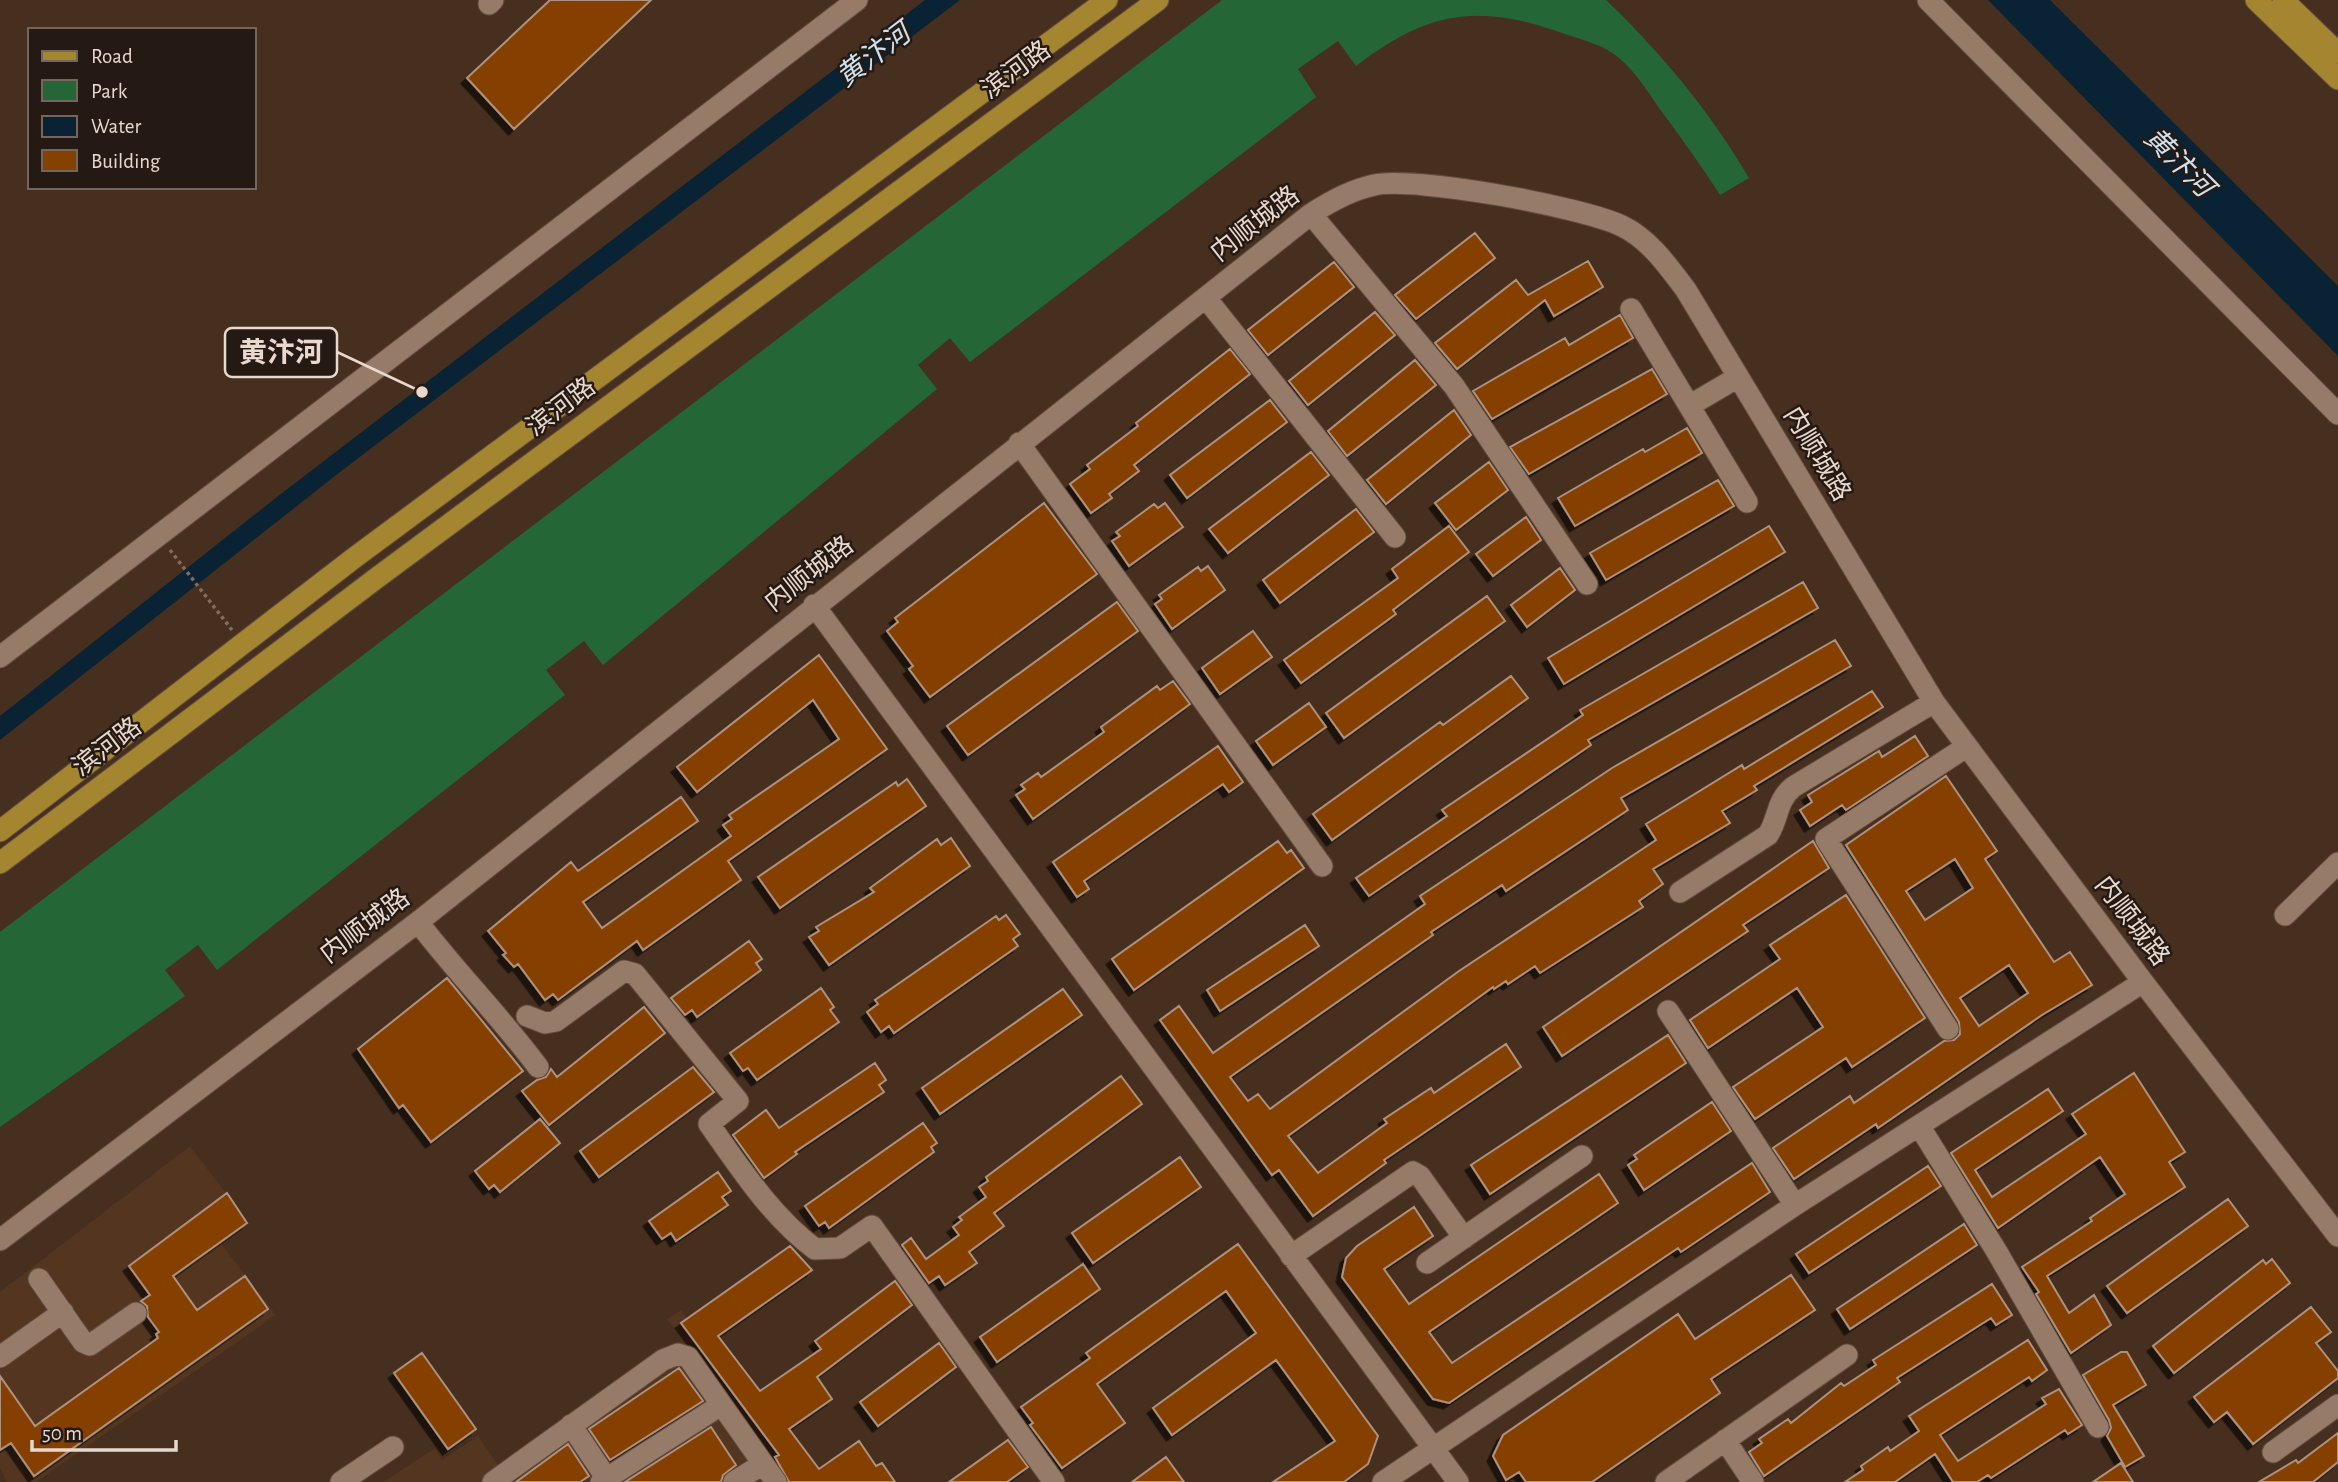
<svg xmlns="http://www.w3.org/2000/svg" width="2338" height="1482" font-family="'Alegreya Sans','Noto Sans SC',sans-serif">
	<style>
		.built { fill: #533520 }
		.green { fill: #256636 }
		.water { fill: #092334 }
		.building { fill: #854100; stroke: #ae917e; stroke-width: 2; fill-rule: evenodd; filter: url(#shadow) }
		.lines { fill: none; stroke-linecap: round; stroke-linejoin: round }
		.minor-casing { stroke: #614c3f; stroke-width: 23 }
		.major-casing { stroke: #614c3f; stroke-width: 23 }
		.path { stroke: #816c5e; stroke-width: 3.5; stroke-dasharray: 3.5 3.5; stroke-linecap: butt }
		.minor { stroke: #977b69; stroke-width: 21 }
		.major { stroke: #a48530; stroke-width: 21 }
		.labels { text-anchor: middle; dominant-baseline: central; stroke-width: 5; stroke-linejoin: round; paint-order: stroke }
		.street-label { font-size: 26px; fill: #e8d8ce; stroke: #251a13 }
		.water-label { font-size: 28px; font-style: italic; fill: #cee1f0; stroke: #251a13 }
		.leader { fill: none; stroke: #e8d8ce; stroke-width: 2.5 }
		.callout-dot { fill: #e8d8ce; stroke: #251a13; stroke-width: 2.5 }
		.callout { fill: #251a13; stroke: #e8d8ce; stroke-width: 2.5 }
		.callout-label { font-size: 28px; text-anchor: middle; font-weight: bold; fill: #e8d8ce }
	</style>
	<defs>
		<filter id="shadow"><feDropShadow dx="-5.5" dy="5.5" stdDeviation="0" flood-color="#0009"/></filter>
	</defs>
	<rect width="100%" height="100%" fill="#462f1f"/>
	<path class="built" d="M190,1146l59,77 -27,22 54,70 -240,167h-29l-7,-14v-176z
		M681,1310l129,172h-427l52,-34 7,12 36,-24 21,30 183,-126 -15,-21z"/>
	<path class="green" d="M1222,0h384c55,53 104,111 143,178l-29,17c-17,-27 -36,-53 -55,-79 -15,-20 -27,-42 -46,-58 -15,-13 -36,-18 -54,-24 -86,-31 -136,-24 -209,32l-18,-25 -40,28 18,28 -346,265 -20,-24 -32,27 19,24 -334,276 -19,-24 -38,29 19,25 -348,275 -19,-25 -33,25 20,26 -185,131v-195z"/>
	<path class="water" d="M925,0h35l-620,472 -340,268v-24l277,-219z
		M1988,0h62l288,286v70z"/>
	<path class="building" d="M550,0h101l-137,129 -47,-51z
		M1475,233l20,25 -79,61 -21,-24z
		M1588,261l15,26 -49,29 -9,-16 -88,69 -22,-26 81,-63 12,15z
		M1334,262l20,25 -86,68 -20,-25z
		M1375,312l20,23 -87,70 -19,-24z
		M1620,315l13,23 -141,81 -19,-28 92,-53 4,7z
		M1230,349l20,25 -116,91 5,6 -30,23 3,4 -21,15 -21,-29 20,-15 -3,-4 51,-39 -2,-3z
		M1415,360l21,25 -89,71 -19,-25z
		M1652,369l15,25 -138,80 -19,-27z
		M1270,400l17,22 -100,76 -17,-23z
		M1454,410l17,25 -85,69 -19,-24z
		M1687,428l15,25 -127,73 -17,-28 85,-49 2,3z
		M1311,452l18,23 -101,78 -19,-24z
		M1489,462l19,28 -52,40 -21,-27z
		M1718,480l16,26 -128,74 -16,-27z
		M1044,503l53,71 -167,123 -21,-28 4,-3 -26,-35 11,-9 -3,-4z
		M1165,503l18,24 -54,39 -17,-25 8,-5 -4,-4 38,-28 4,4z
		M1356,509l18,23 -94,71 -17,-23z
		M1526,517l15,23 -48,36 -17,-22z
		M1449,526l20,26 -76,58 3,4 -95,69 -17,-23 114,-82 -6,-9z
		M1769,526l16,26 -221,132 -16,-26z
		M1208,566l17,24 -53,39 -17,-25 7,-5 -3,-4 39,-28 3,4z
		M1560,568l15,22 -48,37 -16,-22z
		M1803,582l15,26 -230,132 3,5 -222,151 -13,-18 91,-62 -5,-6 141,-95 -3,-5z
		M1487,596l18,25 -161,117 -18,-25z
		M1117,602l21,29 -170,124 -21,-29z
		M1253,631l19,26 -52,37 -18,-26z
		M1835,640l16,26 -230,132 7,12 -122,81 -4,-6 -71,47 2,3 -203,142 18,24 10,-7 12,15 189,-138 197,-131 -10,-16 96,-59 2,4 128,-78 11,16 -129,79 3,4 -35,21 8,12 -77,46 10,15 -24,17 4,6 -103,66 -5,-7 -27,18 -2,-3 -12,8 -1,-2 -205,149 30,37 69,-50 -3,-4 47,-31 3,5 72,-49 15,23 -137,93 2,3 -73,53 -34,-46 -7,5 -112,-155 19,-14 34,47 212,-149 -5,-8 192,-128z
		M819,655l68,94 -159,112 13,19 -98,70 -6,-9 -79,59 -5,-6 -8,6 -27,-36 -4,3 -11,-12 3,-2 -18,-22 83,-69 7,9 103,-74 17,24 -115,81 19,26 129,-92 -8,-11 9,-6 -3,-4 110,-76 -26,-39 -116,92 -20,-25z
		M1511,676l17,22 -196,142 -19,-26 127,-92 3,3z
		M1173,681l17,23 -157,115 -17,-24 9,-6 -4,-4 17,-12 3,4 63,-45 -3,-5 56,-41 3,4z
		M1309,703l17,24 -53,38 -17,-24z
		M1915,736l13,20 -82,54 -4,-5 -32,21 -10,-16 12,-8 -4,-7 71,-44 3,6z
		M1218,746l25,36 -14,10 -6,-8 -139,97 5,8 -12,8 -24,-35z
		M1946,776l51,75 -12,8 69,103 16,-10 22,33 -50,30 -164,113 -2,-4 -82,55 -21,-31 77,-52 4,7 90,-62 10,-1 6,-6 -1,-12 -113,-177zM1955,859l18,29 -48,32 -19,-29zM2009,965l19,28 -49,33 -19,-28z
		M907,779l19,27 -146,102 -22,-31 138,-95 2,4z
		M951,838l19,28 -141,99 -20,-28 10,-6 -3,-4 58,-35 -4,-4 67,-49 4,6z
		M1278,841l9,12 4,-3 13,18 -170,122 -22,-31z
		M1813,841l16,27 -86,57 5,6 -186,125 -19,-29z
		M1846,895l79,123 -73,49 -6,-9 -91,61 -22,-32 90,-60 -26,-39 -89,60 -18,-28 90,-61 -10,-14z
		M1006,915l14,19 -7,5 5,7 -124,87 -5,-7 -8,6 -14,-20 11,-8 -3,-4 121,-84 3,4z
		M1305,925l14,21 -99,65 -13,-21z
		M749,941l13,18 -6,4 5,7 -64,47 -5,-7 -7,5 -14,-17z
		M447,978l76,93 -92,71 -28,-37 -4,3 -41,-59z
		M821,988l13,19 -4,3 9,12 -82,58 -9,-12 -5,3 -13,-18z
		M1063,989l19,26 -142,99 -18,-26z
		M644,1007l21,26 -116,92 -27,-34 15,-11 9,-3 5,-8 6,8z
		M1668,1035l18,28 -196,131 -19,-29z
		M875,1063l11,17 -7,5 5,7 -89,60 2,2 -33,24 -31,-43 33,-25 13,18z
		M693,1067l21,25 -115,85 -19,-26z
		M2134,1073l51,79 -16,10 16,25 -138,89 22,37 25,-18 17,30 -40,28 -35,-59 3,-2 -17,-25 70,-46 -2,-3 35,-24 -25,-37 -102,71 -47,-75 97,-64 15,22 -88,59 17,27 94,-63 -14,-20z
		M1121,1076l21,28 -148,109 10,13 -35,26 8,11 -32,22 -6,-9 -10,7 -27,-38 9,-7 15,21 33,-24 -6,-8 9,-7 -3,-3 27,-20 -7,-10 9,-6 -2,-4z
		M1712,1102l19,29 -87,59 -16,-25 9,-6 -3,-4z
		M540,1119l20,24 -60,49 -6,-7 -5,4 -14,-18z
		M923,1123l14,20 -6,4 3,5 -105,76 -4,-6 -6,4 -14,-20z
		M1180,1157l21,30 -108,76 -21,-30z
		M1752,1163l18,29 -89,60 -3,-4 -229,155 -16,-4 -91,-122 4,-19 11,-12 57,-39 19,29 -49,33 25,35 190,-130 19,29 -189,129 23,31z
		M1928,1166l13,20 -132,87 -13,-19z
		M718,1172l13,19 -9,6 6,8 -52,36 -5,-8 -9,6 -13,-18z
		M227,1193l20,30 -74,53 24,34 48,-34 23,33 -234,167 -23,-33 -11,7v-74l35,50 123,-88 -2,-4 3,-2 -11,-15 -1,-11 -6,-5 9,-6 -21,-29z
		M2228,1199l20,27 -121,87 -20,-27z
		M1964,1224l13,21 -127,84 -13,-20z
		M1238,1244l140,192 -10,28 -24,18h-71l62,-41 -59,-81 -104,75 -19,-27 103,-75 -30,-42 -129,93 28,39 -63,45 -32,-43 3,-2 -12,-16 69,-49 -4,-5z
		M790,1246l22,24 -94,66 42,55 61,-42 -6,-8 80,-60 17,24 -95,72 15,22 -43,30 30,40 40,-28 17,25 6,-3 13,19h-106l-14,-25 4,-2 -98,-132z
		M2272,1259l18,24 -116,90 -21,-27 110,-86 3,4z
		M1083,1264l17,25 -103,73 -17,-25z
		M1791,1275l24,35 -104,69 9,14 -128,89h-66l-7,-10 -13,8 -13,-24 10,-21 175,-121 17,25z
		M1992,1284l20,31 -16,10 -5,-7 -94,60 3,4 -136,94 -15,-24 13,-9 -3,-4 29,-20 3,4 50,-40 3,3 32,-21 -3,-5z
		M2311,1307l20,25 -15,11 22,28v7l-85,66 -26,-32 -13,10 -20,-25z
		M2028,1340l19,30 -15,11 -3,-4 -89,58 18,26 88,-57 -4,-6 17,-9 23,36 -14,9 -3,-4 -74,48 -3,-3 -11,7h-24l-18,-28 -40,28h-50l18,-12 -2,-4 27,-19 2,4 29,-20 -10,-15z
		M939,1343l17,24 -78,59 -18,-24z
		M2121,1352h6l19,33 -33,20 31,51 -19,11 -18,-31 4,-8 -2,-8 -26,-45z
		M422,1353l54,76 -28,20 -54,-76z
		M679,1368l24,33 -93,59 -21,-31z
		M711,1427l25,38 -13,10 -2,7h-96z
		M2338,1433v29l-25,20h-54l37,-22 2,3z
		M1008,1440l20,27 -21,15h-58z
		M568,1444l21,32 -9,6h-64z
		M1166,1457l18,25h-52z
		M2121,1463l12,19h-40z"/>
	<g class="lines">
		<g class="minor-casing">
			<path id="minor" d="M1928,0l410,414
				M489,4l4,-4
				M1311,214l143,172 133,198
				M1206,298l189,239
				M1631,309l116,193
				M1689,406l49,-29
				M1019,443l303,423
				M814,605l644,877
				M0,657l857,-657
				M1680,892l88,-57c11,-17 8,-34 25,-48l141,-85
				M2285,915l53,-52
				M418,922c38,50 82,94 120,145
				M1668,1011l127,194
				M527,1016l18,7 11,-2 68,-50 11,3 103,127 -29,23c32,45 62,92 106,125l25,-1 32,-22 182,256
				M1948,1029l-122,-190 140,-92
				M1920,1127l77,125 101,175
				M0,1240l418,-318 893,-708c20,-13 40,-24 63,-29 42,-9 208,22 248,41 27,13 46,40 64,64l248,412 209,280 195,254
				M1291,1256l122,-84 7,4 44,62
				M1427,1263l155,-107
				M39,1279l44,63 7,3 46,-32
				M0,1357l63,-45
				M571,1425l38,57
				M1725,1440l28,42
				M2273,1452l65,-47
				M341,1482l52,-35
				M493,1482l170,-122 15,-6 10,3 88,125
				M601,1482l120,-77
				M734,1482l29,-18
				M1383,1482l412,-277 348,-223
				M1666,1482l181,-127"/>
		</g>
		<g class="major-casing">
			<path id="major" d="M2256,0l82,79
				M2283,0l55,53
				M0,831l354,-273 753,-558
				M0,863l378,-286 780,-577"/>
		</g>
		<path class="path" d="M170,550l62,80"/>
		<use href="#minor" class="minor"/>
		<use href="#major" class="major"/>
	</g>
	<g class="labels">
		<g class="street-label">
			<text transform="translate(1016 70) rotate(-36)">滨河路</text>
			<text transform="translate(1255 224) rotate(-38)">内顺城路</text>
			<text transform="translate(561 407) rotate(-37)">滨河路</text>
			<text transform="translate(1817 454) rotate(59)">内顺城路</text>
			<text transform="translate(809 574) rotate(-38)">内顺城路</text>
			<text transform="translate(107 747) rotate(-37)">滨河路</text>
			<text transform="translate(2132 921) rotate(53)">内顺城路</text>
			<text transform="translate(365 926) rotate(-37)">内顺城路</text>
		</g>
		<g class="water-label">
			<text transform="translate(874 56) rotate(-37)">黄汴河</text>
			<text transform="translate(2178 163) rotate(45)">黄汴河</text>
		</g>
	</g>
	<path class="leader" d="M422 392L337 352"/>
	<circle class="callout-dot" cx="422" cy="392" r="7"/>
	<rect class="callout" x="225" y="328" width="112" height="49" rx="7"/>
	<g class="callout-label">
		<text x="281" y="362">黄汴河</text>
	</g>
	<rect x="28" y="28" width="228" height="161" fill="#251a13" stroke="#73665e" stroke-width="2"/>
	<rect x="42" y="51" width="35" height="10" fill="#a48530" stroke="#73665e" stroke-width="2"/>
	<text x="91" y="63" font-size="21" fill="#e8d8ce">Road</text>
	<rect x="42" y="80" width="35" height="21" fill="#256636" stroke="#73665e" stroke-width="2"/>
	<text x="91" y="98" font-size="21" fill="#e8d8ce">Park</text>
	<rect x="42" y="116" width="35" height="21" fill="#092334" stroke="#73665e" stroke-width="2"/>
	<text x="91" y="133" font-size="21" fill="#e8d8ce">Water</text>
	<rect x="42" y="150" width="35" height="21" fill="#854100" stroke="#73665e" stroke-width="2"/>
	<text x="91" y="168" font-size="21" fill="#e8d8ce">Building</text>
	<path d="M32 1440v10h144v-10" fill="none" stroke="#e8d8ce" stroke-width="3.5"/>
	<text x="42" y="1440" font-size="21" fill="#e8d8ce" stroke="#251a13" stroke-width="5" paint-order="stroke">50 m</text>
</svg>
